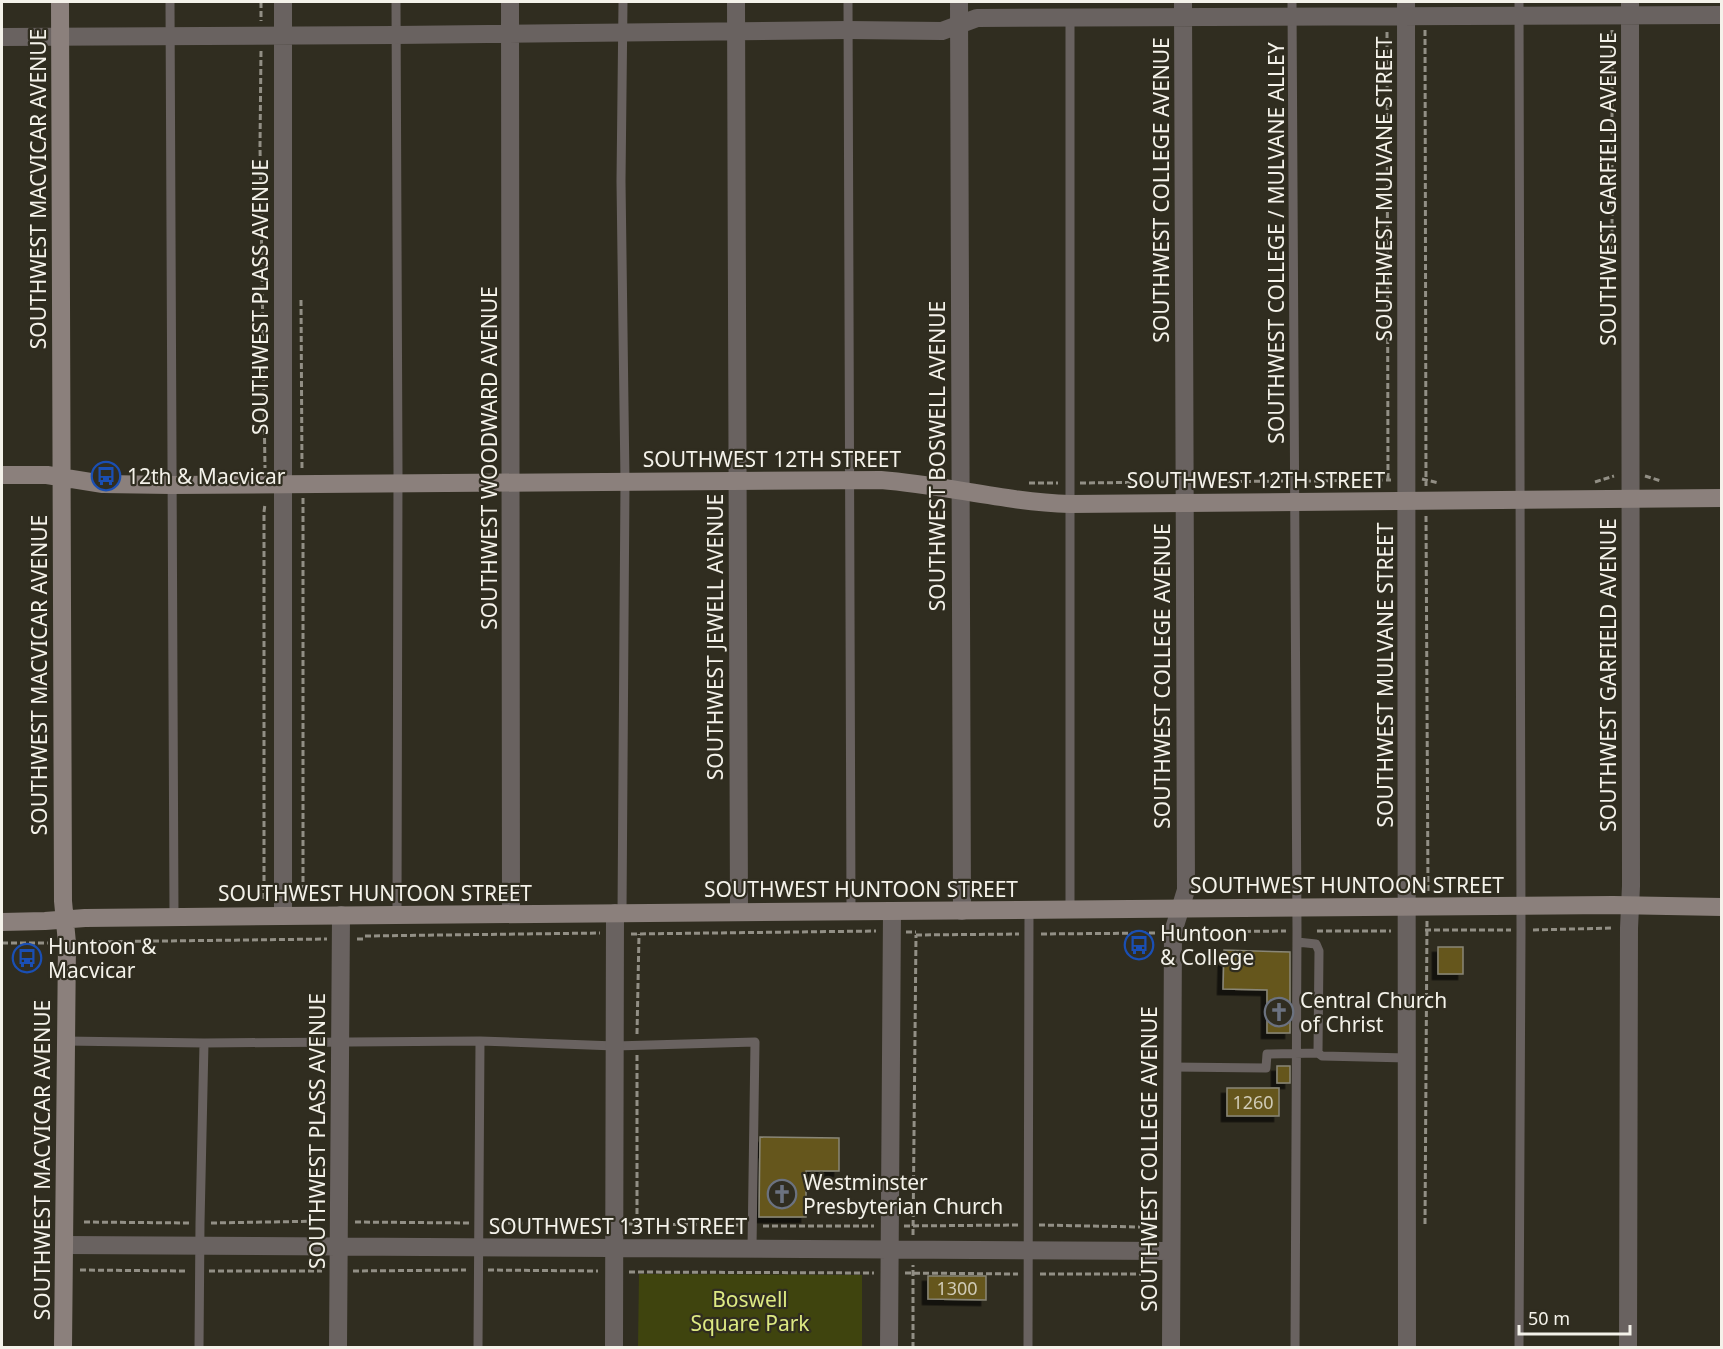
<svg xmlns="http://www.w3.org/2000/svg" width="1723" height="1349" font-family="'Noto Sans',sans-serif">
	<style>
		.green { fill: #3f440e }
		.building { fill: #65571d; stroke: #898677; stroke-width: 1.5; filter: url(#shadow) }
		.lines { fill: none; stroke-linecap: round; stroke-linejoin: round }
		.path { stroke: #928f85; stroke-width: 3; stroke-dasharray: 6 3; stroke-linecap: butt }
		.lane { stroke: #696260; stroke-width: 9 }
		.street { stroke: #696260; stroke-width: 18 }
		.secondary { stroke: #8b807c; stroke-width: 18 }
		.labels { text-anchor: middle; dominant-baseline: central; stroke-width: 4.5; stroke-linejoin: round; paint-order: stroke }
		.number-label { font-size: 18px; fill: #d0cbb7 }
		.street-label { font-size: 21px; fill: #f4f2ea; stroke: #302d20 }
		.poi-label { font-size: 21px; fill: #f4f2ea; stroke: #302d20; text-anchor: start }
		.park-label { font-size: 21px; fill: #dde982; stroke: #302d20 }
	</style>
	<defs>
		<filter id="shadow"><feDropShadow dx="-5.5" dy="5.5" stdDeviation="0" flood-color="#0009"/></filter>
	</defs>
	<rect width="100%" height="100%" fill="#302d20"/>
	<path class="green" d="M639,1274l223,1v72h-224z"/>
	<path class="building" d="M1438,947h25v27h-25z
		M1224,950l66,2v81h-23v-43l-44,-1z
		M1277,1066h13v17h-13z
		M1227,1088h52v28h-52z
		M760,1137l79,1v33h-33v46h-47z
		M928,1276h58v24l-58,-1z"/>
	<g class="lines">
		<path class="path" d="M261,2v19
			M1425,30l1,456
			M1612,30v219
			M1387,32l1,450
			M261,51l-1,95 5,322
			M301,300l1,168
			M1645,476l16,5
			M1422,479l17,4
			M1305,481l86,-1
			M1200,482l83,-1
			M1595,482l19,-6
			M1029,483h29
			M1080,483l89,-1
			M303,498v401
			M1426,516l2,375
			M264,899v-387l1,-8
			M1425,930h86
			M1533,930l80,-2
			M1317,931h74
			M906,932h10
			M1191,932l95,-1
			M631,934l245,-3
			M1041,934l116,-1
			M916,935l103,-1
			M365,936l235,-3
			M357,939h8
			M81,942l246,-3
			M2,943h49
			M637,1034l2,-100
			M637,1055v180
			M84,1222l106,1
			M355,1222l114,1
			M211,1223l114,-2
			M490,1223l108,1
			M628,1224l114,1
			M1425,1224l2,-303
			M1039,1225l101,2
			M763,1226h111
			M904,1226l114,-1
			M913,1235l3,-300
			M80,1270l107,1
			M488,1270l110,1
			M209,1271h113
			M353,1271l113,-1
			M629,1272l245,1
			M905,1273l113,1
			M1040,1274h101
			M913,1348v-83"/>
		<path class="lane" d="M170,2l4,915
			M396,2l2,470 -1,443
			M848,2l3,909
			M1292,2l5,929 -2,417
			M1519,2l2,928 -2,418
			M1070,17v893
			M622,913l3,-432 -4,-300 2,-179
			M1297,942l19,2 3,7 -1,102 4,3 86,2
			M65,1041l139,2 276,-2 135,5 140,-4 -3,206
			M1172,1067l94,1 1,-14 51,-1
			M199,1348l1,-125 4,-180
			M478,1348l2,-307
			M1028,1348l1,-438"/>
		<path class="street" d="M283,2v914
			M510,2l1,912
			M736,2l3,910
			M959,2l3,909
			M1406,2l1,1346
			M2,37l393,-2 453,-5 94,1 35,-13 745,-3
			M65,1245c368,5 737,3 1106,6
			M338,1348l3,-433
			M614,1348l1,-435
			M889,1348l3,-437
			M1171,1348l2,-416 13,-42 -3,-888
			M1628,1348l1,-420 2,-42 -1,-883"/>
		<path class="secondary" d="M60,2l3,899 4,42 -4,405
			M2,475h45l56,9 68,1 710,-5c64,5 125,22 189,24l652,-6
			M2,922l43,-1 40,-3 198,-2 1330,-11 109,2"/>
	</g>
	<defs>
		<g id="bus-ring" transform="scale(1.5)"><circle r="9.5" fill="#302d20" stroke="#1a4fb4" stroke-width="1.5"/><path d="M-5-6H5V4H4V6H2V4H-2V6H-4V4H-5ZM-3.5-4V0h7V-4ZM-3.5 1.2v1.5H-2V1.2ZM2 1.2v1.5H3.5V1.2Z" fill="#1a4fb4"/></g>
		<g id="church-ring" transform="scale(1.5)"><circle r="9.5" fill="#302d20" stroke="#6b7280" stroke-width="1.5"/><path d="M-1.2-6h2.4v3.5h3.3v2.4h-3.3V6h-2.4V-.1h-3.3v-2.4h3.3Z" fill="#6b7280"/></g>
	</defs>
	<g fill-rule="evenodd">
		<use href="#bus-ring" x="106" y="476"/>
		<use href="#bus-ring" x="1139" y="945"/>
		<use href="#bus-ring" x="27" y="958"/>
		<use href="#church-ring" x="1279" y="1012"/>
		<use href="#church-ring" x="782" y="1194"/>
	</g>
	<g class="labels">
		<g class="number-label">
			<text x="1253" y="1102">1260</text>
			<text x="957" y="1288">1300</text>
		</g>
		<g class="street-label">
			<text transform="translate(38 189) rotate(-90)">SOUTHWEST MACVICAR AVENUE</text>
			<text transform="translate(1384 189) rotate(-90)">SOUTHWEST MULVANE STREET</text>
			<text transform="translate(1608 189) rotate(-90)">SOUTHWEST GARFIELD AVENUE</text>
			<text transform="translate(1161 190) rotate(-90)">SOUTHWEST COLLEGE AVENUE</text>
			<text transform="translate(1276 243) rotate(-90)">SOUTHWEST COLLEGE / MULVANE ALLEY</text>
			<text transform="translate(260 297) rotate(-90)">SOUTHWEST PLASS AVENUE</text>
			<text transform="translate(937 456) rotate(-90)">SOUTHWEST BOSWELL AVENUE</text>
			<text transform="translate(489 458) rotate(-90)">SOUTHWEST WOODWARD AVENUE</text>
			<text x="772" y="459">SOUTHWEST 12TH STREET</text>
			<text x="1256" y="480">SOUTHWEST 12TH STREET</text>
			<text transform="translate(715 637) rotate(-90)">SOUTHWEST JEWELL AVENUE</text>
			<text transform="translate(39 675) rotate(-90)">SOUTHWEST MACVICAR AVENUE</text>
			<text transform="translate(1385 675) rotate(-90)">SOUTHWEST MULVANE STREET</text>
			<text transform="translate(1608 675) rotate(-90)">SOUTHWEST GARFIELD AVENUE</text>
			<text transform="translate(1162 676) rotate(-90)">SOUTHWEST COLLEGE AVENUE</text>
			<text x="1347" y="885">SOUTHWEST HUNTOON STREET</text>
			<text x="861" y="889">SOUTHWEST HUNTOON STREET</text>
			<text x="375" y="893">SOUTHWEST HUNTOON STREET</text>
			<text transform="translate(317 1131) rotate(-90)">SOUTHWEST PLASS AVENUE</text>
			<text transform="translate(1149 1159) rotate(-90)">SOUTHWEST COLLEGE AVENUE</text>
			<text transform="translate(42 1160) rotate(-90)">SOUTHWEST MACVICAR AVENUE</text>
			<text x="618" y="1226">SOUTHWEST 13TH STREET</text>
		</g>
		<g class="poi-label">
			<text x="127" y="476">12th &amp; Macvicar</text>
			<text x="1160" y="933">Huntoon<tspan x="1160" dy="24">&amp; College</tspan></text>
			<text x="48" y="946">Huntoon &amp;<tspan x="48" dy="24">Macvicar</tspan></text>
			<text x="1300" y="1000">Central Church<tspan x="1300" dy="24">of Christ</tspan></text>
			<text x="803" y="1182">Westminster<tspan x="803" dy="24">Presbyterian Church</tspan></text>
		</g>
		<g class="park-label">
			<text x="750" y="1299">Boswell<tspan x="750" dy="24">Square Park</tspan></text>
		</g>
	</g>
	<rect width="1723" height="1349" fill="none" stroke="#f4f2ea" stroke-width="6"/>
	<path d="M1519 1325v9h111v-9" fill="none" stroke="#f4f2ea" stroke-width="3"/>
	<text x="1528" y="1325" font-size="18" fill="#f4f2ea" stroke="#302d20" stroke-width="4.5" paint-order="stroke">50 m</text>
</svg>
